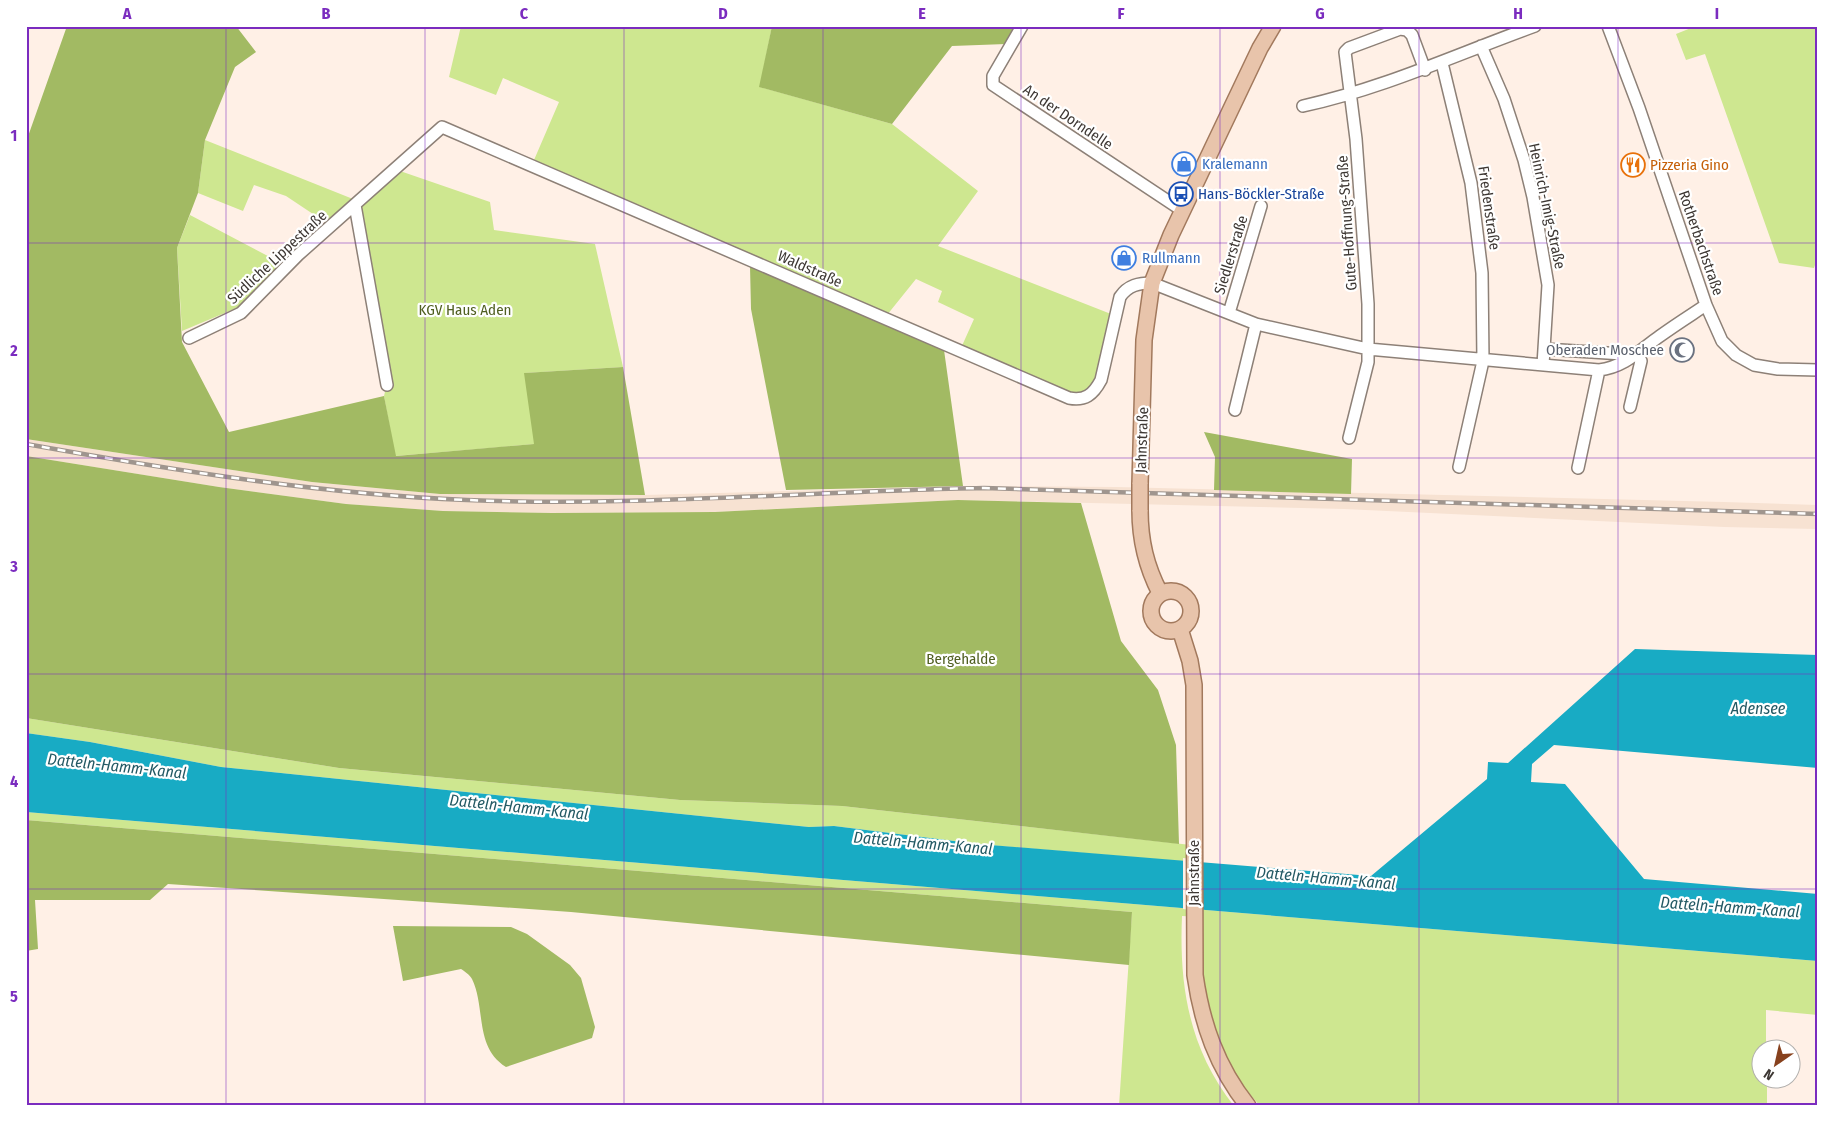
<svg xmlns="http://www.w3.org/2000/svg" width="1844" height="1132" font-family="'Fira Sans Condensed',sans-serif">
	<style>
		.built { fill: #f7e2d2 }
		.green { fill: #cee790 }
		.forest { fill: #a2ba63 }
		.water { fill: #18abc4 }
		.pier { fill: #fff0e6 }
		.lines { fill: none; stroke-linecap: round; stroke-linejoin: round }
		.minor-casing { stroke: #8d8077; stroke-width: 14 }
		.major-casing { stroke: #a2795d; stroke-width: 18 }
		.minor { stroke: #fff; stroke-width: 11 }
		.major { stroke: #e8c4ab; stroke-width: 15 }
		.rail-casing { stroke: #9f958e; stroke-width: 4.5 }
		.rail { stroke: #fff; stroke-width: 2.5; stroke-dasharray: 8; stroke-linecap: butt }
		.major-bridge-casing { stroke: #a2795d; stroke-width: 18; stroke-linecap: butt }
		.major-bridge { stroke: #e8c4ab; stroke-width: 15 }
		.grid { fill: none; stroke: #7b2cbf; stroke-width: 1; stroke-opacity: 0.55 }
		.labels { text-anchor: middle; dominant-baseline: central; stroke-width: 4.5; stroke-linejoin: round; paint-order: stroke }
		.street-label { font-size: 15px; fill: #3d3733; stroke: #fff }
		.shop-label { font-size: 15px; fill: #366cbe; stroke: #fff; text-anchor: start }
		.food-label { font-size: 15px; fill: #c56008; stroke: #fff; text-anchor: start }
		.transit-label { font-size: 15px; fill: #164399; stroke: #fff; text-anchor: start }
		.park-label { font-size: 15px; fill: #505f21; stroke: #fff }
		.worship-label { font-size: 15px; fill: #5b616d; stroke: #fff; text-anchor: end }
		.water-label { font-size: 16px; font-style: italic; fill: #235964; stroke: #fff }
		.neatline { fill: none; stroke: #7b2cbf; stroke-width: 2 }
		.grid-label { font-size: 16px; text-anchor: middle; font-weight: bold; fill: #7b2cbf }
	</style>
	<rect width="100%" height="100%" fill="#fff0e6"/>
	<path class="built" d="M26,439l286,43 128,12 205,1 318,-9 153,1 608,15 94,3v24l-94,-2 -380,-18 -386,-9 -243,12 -163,1 -109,-2 -97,-7 -127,-17 -193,-31z"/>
	<path class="green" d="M461,26h311l-12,61 132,37 86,67 -40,55 173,68 -17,69 -9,9 -12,2 -112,-46 13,-29 -36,-17 4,-11 -26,-12 -29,36 -353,-155 25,-58 -56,-24 -7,17 -47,-18z
		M1696,26h122v230l-4,12 -35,-5 -74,-209 -19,6 -10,-26z
		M205,140l148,59 -28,23 -39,-26 -32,-11 -11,26 -45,-18z
		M400,171l90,31 4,28 101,14 28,123 -98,6 10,71 -140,12 -11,-60 5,-21 -30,-166z
		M190,215l93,49 -44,43 -57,24 -5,-83z
		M26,718l313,50 341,32 162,6 358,40 2,17 -224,-19 -144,-18 -25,1 -588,-60 -131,-25 -64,-9z
		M26,812l1792,149v54l-52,-5v39l-4,1v30h5v26h-507c-8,-10 -17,-19 -25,-30 -32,-46 -35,-105 -33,-159l-20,-1c-3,70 7,133 52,190h-115l13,-194 -1106,-92z"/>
	<path class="forest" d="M67,26h169l20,26 -21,15 -30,73 -7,53 -21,55 5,94 47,90 155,-36 12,60 138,-12 -10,-71 99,-6 22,128 -205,-1 -128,-12 -286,-43v-297z
		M772,26h245l-11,18 -54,2 -60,78 -133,-37z
		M750,266l194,84 19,136 -177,4 -35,-181z
		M1204,432l148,27 -1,35 -137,-4 1,-33z
		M26,456l193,31 127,17 97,7 109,2 163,-1 243,-12 123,3 40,138 37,49 18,55 3,99 -337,-38 -162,-6 -341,-32 -313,-50z
		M26,820l1106,92 -3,53 -558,-53 -403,-28 -18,16h-115l3,49 -12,2z
		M393,926l118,1 16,7 43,31 11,13 14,49 -3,11 -86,29c-32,-20 -20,-59 -34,-88 -2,-4 -8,-8 -11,-10l-58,12z"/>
	<path class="water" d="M1635,649l183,6v113l-264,-23 -22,19 -1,18 34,2 79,95 174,15v67l-1792,-149v-79l64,9 131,25 588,60 25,-1 144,18 393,32 116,-97 1,-17 20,1z"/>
	<path class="pier" d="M1183,858l18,2v51l-18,-2z"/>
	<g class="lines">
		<g class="minor-casing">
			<path id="minor" d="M1022,26l-29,50v9l190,126
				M1608,26l31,82 67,197 16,36 14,14 18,10 24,4 40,1
				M1481,46l23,53 20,61 9,37 15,88 -5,80
				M1442,63l29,120 11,90 1,88 -24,106
				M1303,106c82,-18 154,-52 232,-80
				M355,205l32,180
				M1229,313l32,-107
				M189,338l52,-25 57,-58 144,-128 627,271c16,3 24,-3 32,-18l19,-83c8,-12 19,-14 32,-14l104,41 112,25 231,21c26,-3 41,-20 61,-34 15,-11 31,-21 46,-31
				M1545,349l93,6
				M1630,407l11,-46 -3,-6
				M1235,410l21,-86
				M1349,438l19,-76v-58l-12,-165 -11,-87 4,-4 51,-19 7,1 5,5 13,35
				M1578,468l21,-98"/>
		</g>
		<g class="major-casing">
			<path id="major" d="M1140,484l4,-144 8,-57 19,-48 89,-187 13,-22
				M1140,510c0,31 6,56 20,83
				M1151 611a20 20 0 1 1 40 0a20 20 0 1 1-40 0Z
				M1180,629l10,32 4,24 1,290c7,49 22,92 53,131"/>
		</g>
		<use href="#minor" class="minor"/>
		<use href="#major" class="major"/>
		<g class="rail-casing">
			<path id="rail" d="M26,444c146,26 293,50 441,56 173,7 345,-9 517,-12l834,26"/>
		</g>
		<use href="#rail" class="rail"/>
		<g class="major-bridge-casing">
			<path id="major-bridge" d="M1140,510v-26"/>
		</g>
		<use href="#major-bridge" class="major-bridge"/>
	</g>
	<path class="grid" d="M226,26v1080M425,26v1080M624,26v1080M823,26v1080M1021,26v1080M1220,26v1080M1419,26v1080M1618,26v1080M26,243h1792M26,458h1792M26,674h1792M26,889h1792"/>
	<defs>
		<g id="shop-ring" transform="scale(1.25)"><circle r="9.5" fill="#fff" stroke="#3f7fe0" stroke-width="1.5"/><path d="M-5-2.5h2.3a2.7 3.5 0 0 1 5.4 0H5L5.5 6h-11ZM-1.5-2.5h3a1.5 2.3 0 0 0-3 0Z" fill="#3f7fe0"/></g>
		<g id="restaurant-ring" transform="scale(1.25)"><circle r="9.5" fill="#fff" stroke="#e8710a" stroke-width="1.5"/><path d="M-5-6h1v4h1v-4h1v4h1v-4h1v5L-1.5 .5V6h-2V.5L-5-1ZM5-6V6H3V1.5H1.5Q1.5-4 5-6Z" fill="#e8710a"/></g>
		<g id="bus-ring" transform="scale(1.25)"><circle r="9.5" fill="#fff" stroke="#1a4fb4" stroke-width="1.5"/><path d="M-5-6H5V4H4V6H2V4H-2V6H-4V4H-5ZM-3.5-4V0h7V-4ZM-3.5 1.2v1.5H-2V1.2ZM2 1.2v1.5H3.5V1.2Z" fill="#1a4fb4"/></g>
		<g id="mosque-ring" transform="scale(1.25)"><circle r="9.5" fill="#fff" stroke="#6b7280" stroke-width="1.5"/><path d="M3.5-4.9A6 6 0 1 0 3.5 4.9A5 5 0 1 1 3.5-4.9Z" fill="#6b7280"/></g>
	</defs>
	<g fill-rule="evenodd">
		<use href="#shop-ring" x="1184" y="164"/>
		<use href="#restaurant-ring" x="1633" y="165"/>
		<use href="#bus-ring" x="1181" y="194"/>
		<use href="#shop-ring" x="1124" y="258"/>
		<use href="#mosque-ring" x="1682" y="350"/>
	</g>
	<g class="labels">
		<g class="street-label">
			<text transform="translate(1068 117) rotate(34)">An der Dorndelle</text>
			<text transform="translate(1547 206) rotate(78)">Heinrich-Imig-Straße</text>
			<text transform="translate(1489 208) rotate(82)">Friedenstraße</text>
			<text transform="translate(1347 223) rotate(-94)">Gute-Hoffnung-Straße</text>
			<text transform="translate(1701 243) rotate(71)">Rotherbachstraße</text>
			<text transform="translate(1231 255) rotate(-73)">Siedlerstraße</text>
			<text transform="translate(277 257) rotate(-43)">Südliche Lippestraße</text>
			<text transform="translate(810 269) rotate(24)">Waldstraße</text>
			<text transform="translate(1142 440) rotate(-88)">Jahnstraße</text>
			<text transform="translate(1194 873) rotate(-90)">Jahnstraße</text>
		</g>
		<g class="shop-label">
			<text x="1202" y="164">Kralemann</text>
			<text x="1142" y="258">Rullmann</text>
		</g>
		<g class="food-label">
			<text x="1650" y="165">Pizzeria Gino</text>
		</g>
		<g class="transit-label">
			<text x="1198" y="194">Hans-Böckler-Straße</text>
		</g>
		<g class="park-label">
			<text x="465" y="310">KGV Haus Aden</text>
			<text x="961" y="659">Bergehalde</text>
		</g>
		<g class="worship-label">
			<text x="1664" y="350">Oberaden Moschee</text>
		</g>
		<g class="water-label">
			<text x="1758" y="708">Adensee</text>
			<text transform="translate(117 766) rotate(6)">Datteln-Hamm-Kanal</text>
			<text transform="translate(519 807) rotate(6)">Datteln-Hamm-Kanal</text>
			<text transform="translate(923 843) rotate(5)">Datteln-Hamm-Kanal</text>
			<text transform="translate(1326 878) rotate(5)">Datteln-Hamm-Kanal</text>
			<text transform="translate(1730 907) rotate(4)">Datteln-Hamm-Kanal</text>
		</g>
	</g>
	<rect width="1844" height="1132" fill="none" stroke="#ffffff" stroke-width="55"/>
	<g transform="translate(1776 1064) rotate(214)"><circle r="24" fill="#ffffff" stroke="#b1afad"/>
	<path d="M0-4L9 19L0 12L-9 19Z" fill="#87411d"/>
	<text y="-8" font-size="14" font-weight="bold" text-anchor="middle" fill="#3d3733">N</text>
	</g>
	<rect x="28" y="28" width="1788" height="1076" class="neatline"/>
	<g class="grid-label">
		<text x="127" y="19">A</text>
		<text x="326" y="19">B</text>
		<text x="524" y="19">C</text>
		<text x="723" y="19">D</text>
		<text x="922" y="19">E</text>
		<text x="1121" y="19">F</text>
		<text x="1320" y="19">G</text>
		<text x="1518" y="19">H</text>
		<text x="1717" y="19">I</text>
		<text x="14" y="141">1</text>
		<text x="14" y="356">2</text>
		<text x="14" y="572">3</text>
		<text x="14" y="787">4</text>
		<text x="14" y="1002">5</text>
	</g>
</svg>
